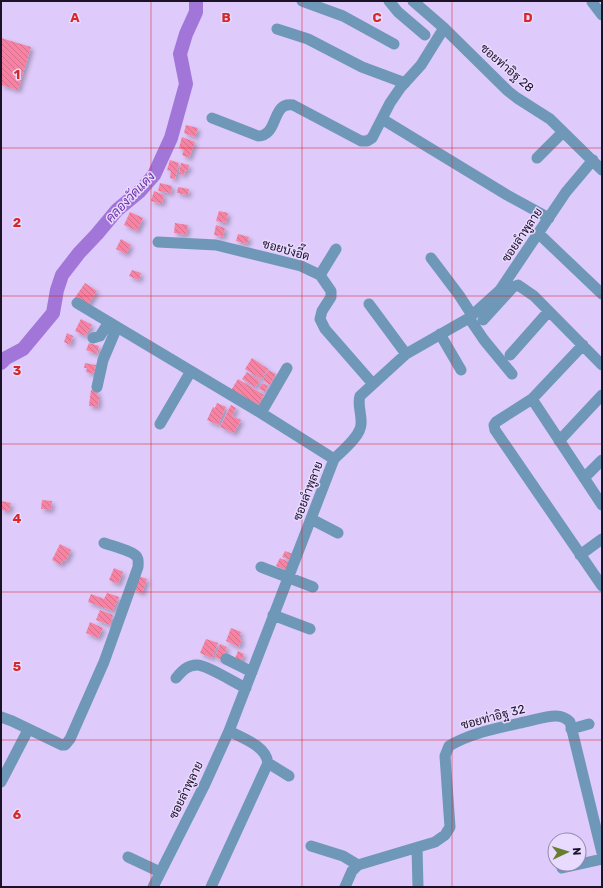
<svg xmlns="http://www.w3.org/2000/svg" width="603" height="888" font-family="Rubik,Sarabun,sans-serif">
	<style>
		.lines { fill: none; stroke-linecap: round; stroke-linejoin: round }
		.river { stroke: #a276d9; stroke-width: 14 }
		.building { fill: url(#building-back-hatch); filter: url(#shadow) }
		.minor { stroke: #6e97b8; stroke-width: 11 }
		.grid { fill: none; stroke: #d62828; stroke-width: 1; stroke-opacity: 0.55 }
		.labels { text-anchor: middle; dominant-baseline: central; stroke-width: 3; stroke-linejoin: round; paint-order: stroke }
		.street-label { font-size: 12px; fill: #1c1228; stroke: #e9daff }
		.water-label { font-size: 13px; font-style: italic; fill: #6d33a7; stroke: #e9daff }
		.grid-label { font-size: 13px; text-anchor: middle; font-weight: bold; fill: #d62828; stroke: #e9daff; stroke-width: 3; stroke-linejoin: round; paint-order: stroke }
	</style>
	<defs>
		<pattern id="building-back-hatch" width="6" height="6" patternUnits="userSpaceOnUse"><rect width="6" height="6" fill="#f882a3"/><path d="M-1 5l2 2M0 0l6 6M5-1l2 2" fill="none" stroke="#d46f8c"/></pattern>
		<filter id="shadow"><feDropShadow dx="3" dy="3" stdDeviation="2" flood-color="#0004"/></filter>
	</defs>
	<rect width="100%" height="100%" fill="#decafb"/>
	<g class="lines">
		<path class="river" d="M1,363l5,-5 17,-9 30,-36 4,-23 5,-15 17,-22 18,-19 20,-24 23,-19 14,-16 17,-37 15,-54 -6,-30 6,-20 10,-22v-11"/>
	</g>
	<path class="building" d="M1,38l30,9 -13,43 -17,-5z
		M186,125l12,3 -3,9 -11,-4z
		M182,137l13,5 -6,16 -7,-3 2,-5 -5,-2z
		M170,160l9,3 -4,16 -5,-1 1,-7 -4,-1z
		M181,163l8,2 -1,6 -3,-1 -1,5 -5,-1z
		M160,183l12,3 -1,7 -13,-2z
		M178,187l11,2 -1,6 -11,-2z
		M154,191l10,4 -2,9 -11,-3z
		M219,211l9,2 -2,10 -10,-2z
		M130,212l13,6 -6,13 -13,-6z
		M175,223l13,2 -2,10 -12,-2z
		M216,225l9,3 -2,9 -9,-2z
		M238,234l11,3 -2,7 -11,-3z
		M121,239l10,6 -5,9 -10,-5z
		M132,270l9,3 -2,7 -10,-4z
		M85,283l12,8 -11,17 -12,-9z
		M81,319l11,6 -7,11 -10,-5z
		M67,333l6,3 -3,9 -6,-3z
		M89,343l10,3 -2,8 -11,-4z
		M252,358l16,11 -7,10 -16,-10z
		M85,363l11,2 -2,9 -8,-2 1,-4h-3z
		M268,370l8,4 -6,11 -7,-5z
		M247,372l13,9 -5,6 -13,-8z
		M238,379l26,16 -8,13 -26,-16z
		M262,383l6,3 -3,6 -6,-3z
		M91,390l7,1 -1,5 2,1 -1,10 -9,-1z
		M217,403l9,4 -8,18 -11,-5 6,-13 2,1z
		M231,405l5,3 -4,8 9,4 -7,13 -14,-6z
		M42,500l10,1 -1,9 -10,-1z
		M1,501l10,2 -2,8 -8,-1z
		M60,544l11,6 -5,11 -3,-1 -2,5 -9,-5z
		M285,551l8,3 -2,6 -9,-3z
		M280,558l11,5 -3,8 -12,-5z
		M114,568l9,4 -5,12 -9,-4z
		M138,576l9,3 -5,14 -9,-4z
		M107,593l12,4 -6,14 -25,-9 3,-8 13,5z
		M100,610l13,5 -3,10 -14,-5z
		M90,622l13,6 -5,10 -12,-5z
		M231,628l10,4 -2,6 3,1 -3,8 -13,-6z
		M206,639l12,4 -6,15 -12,-5z
		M220,644l7,3 -5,13 -7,-3z
		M238,651l6,3 -4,9 -6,-2z"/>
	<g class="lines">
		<path class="minor" d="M302,1l41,15 51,28
			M389,1l9,11 27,23
			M413,1l31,27 64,63 9,7 33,21 52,51
			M592,2l10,13
			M277,29l31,10 54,28 43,16
			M212,118l46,18c21,0 13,-35 35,-31l68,36h6l5,-3 18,-35 11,-16 20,-22 23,-37
			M382,119l125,76 42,23
			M537,158l26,-26
			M538,233l64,61
			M158,242l58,3 85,21 19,9 11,16v6l-9,14 -2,8 5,10 48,55
			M431,258l28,37 13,20
			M320,275l16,-26
			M77,303l184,110 73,46
			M369,304l37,50
			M469,318l15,22 28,34
			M483,320l30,-33 5,-2 16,11 68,69
			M440,334l21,36
			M93,338l7,-2 9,-14
			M583,345l-51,54 -36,23 -2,3 1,5 107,156
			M510,355l39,-44
			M97,387l6,-27 14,-33
			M532,399l70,106
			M261,413l26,-45
			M160,424l31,-53
			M559,441l43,-46
			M584,478l18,-18
			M311,519l27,14
			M580,555l22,-16
			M261,567l52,20
			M273,615l37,14
			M226,659l26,13
			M176,678c6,-7 11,-13 21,-13 10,0 38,18 49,23
			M1,717l11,4 50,24h3l5,-6 34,-77 34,-95c0,-4 1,-7 -1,-10 -4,-6 -25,-11 -33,-14
			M571,729l18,-5
			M268,763l21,13
			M1,782l27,-52
			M311,846l32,10 15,9
			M417,848l1,39
			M128,857l32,15
			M562,868l40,-9
			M153,887l52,-103 24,-53 105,-272c8,-8 27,-23 27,-35 1,-10 -4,-19 -1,-28l46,-42 63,-36 31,-28 66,-98 27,-32
			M211,887l57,-124c-2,-17 -25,-25 -39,-32
			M345,887l7,-16 6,-6 77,-23 10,-7 5,-8 -5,-71 4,-10c22,-13 46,-17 71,-23 11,-2 25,-7 36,-7 6,0 10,2 14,6l32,131"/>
	</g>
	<path class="grid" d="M151,1v886M302,1v886M452,1v886M1,148h601M1,296h601M1,444h601M1,592h601M1,740h601"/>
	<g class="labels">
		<g class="street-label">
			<text transform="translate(507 68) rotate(41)">ซอยท่าอิฐ 28</text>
			<text transform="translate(522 235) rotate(-56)">ซอยลำพูลาย</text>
			<text transform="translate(286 250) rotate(16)">ซอยบังอี๊ด</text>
			<text transform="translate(308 491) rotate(-69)">ซอยลำพูลาย</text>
			<text transform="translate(493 717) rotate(-15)">ซอยท่าอิฐ 32</text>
			<text transform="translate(186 790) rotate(-64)">ซอยลำพูลาย</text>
		</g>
		<g class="water-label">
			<text transform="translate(130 197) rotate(-46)">คลองวัดแดง</text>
		</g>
	</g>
	<g class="grid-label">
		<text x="75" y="22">A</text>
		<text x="226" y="22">B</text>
		<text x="377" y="22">C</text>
		<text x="528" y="22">D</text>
		<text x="17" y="79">1</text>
		<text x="17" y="227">2</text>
		<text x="17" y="375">3</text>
		<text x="17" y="523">4</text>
		<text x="17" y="671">5</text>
		<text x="17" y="819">6</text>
	</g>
	<rect width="603" height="888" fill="none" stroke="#1c1228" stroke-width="4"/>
	<g transform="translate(567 852) rotate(86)"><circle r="19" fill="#e9daff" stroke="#978aa9"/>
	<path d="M0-3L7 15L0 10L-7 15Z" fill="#687e2f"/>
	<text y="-6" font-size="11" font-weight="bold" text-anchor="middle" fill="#1c1228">N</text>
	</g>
</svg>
